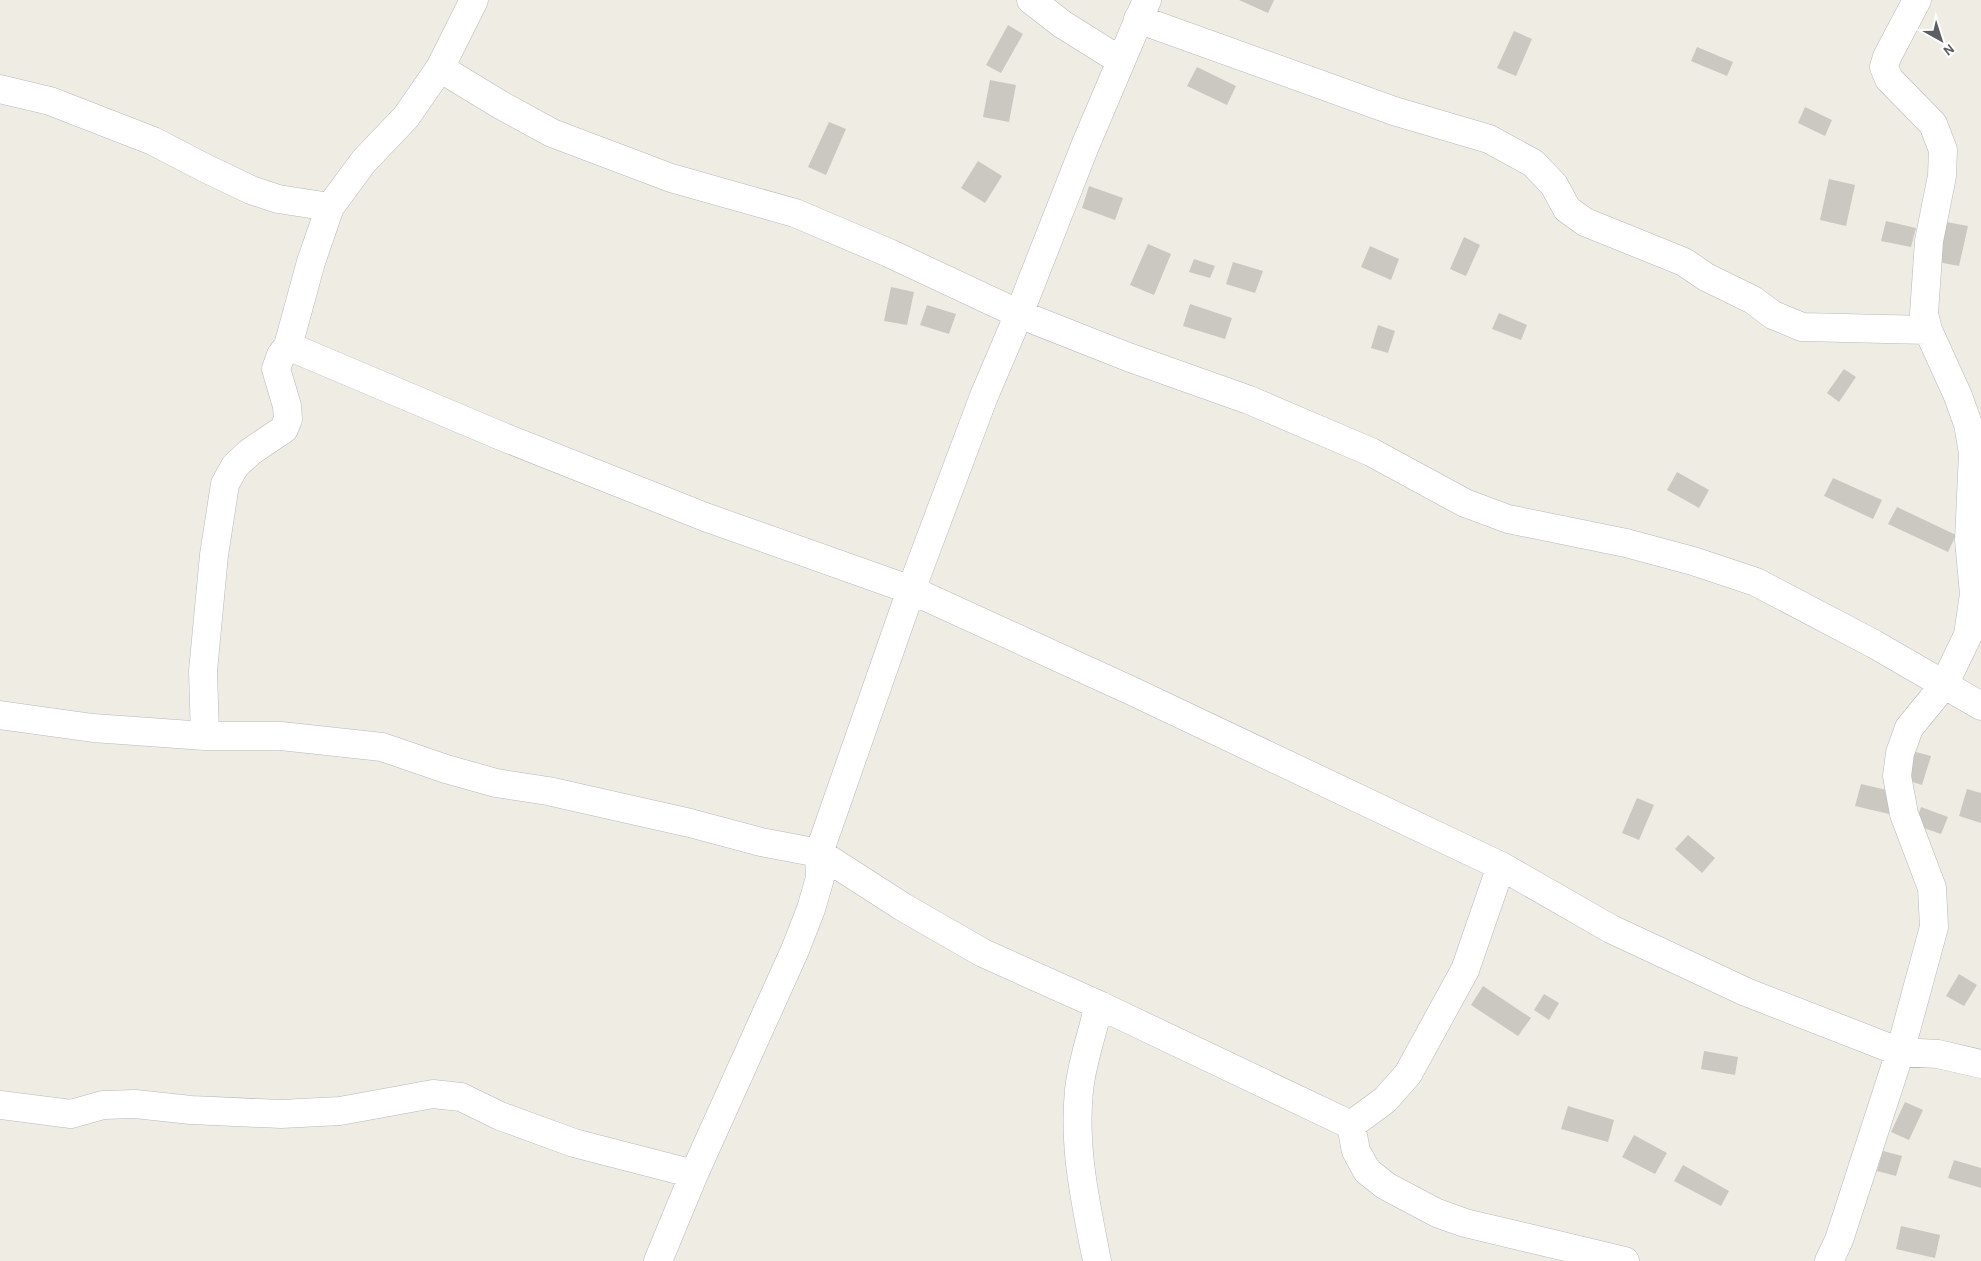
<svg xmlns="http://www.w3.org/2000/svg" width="1981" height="1261" font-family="'Alegreya Sans',sans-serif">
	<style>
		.building { fill: #cbc8c2 }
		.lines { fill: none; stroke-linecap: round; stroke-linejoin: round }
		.minor-casing { stroke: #b5b9bd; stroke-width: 29 }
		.minor { stroke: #fff; stroke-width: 28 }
	</style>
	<rect width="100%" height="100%" fill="#eeece3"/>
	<path class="building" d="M1239,0h35l-6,13z
		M1008,25l15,9 -22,39 -15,-8z
		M1514,31l18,8 -16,37 -19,-8z
		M1697,47l36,15 -6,14 -36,-15z
		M1197,67l39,19 -9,19 -40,-19z
		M990,80l26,5 -7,37 -26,-5z
		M1805,107l27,13 -7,16 -27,-13z
		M829,122l17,7 -20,46 -18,-8z
		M978,161l24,15 -17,27 -24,-15z
		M1829,179l26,6 -9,41 -26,-6z
		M1089,186l34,12 -8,22 -33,-12z
		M1886,221l30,7 -5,19 -30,-6z
		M1941,221l27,5 -9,40 -26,-5z
		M1464,237l16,8 -14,31 -16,-7z
		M1148,244l23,10 -17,41 -24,-10z
		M1370,246l29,13 -8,21 -30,-13z
		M1194,259l21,7 -5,12 -21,-6z
		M1233,262l30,9 -8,22 -29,-9z
		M891,287l23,5 -7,33 -23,-4z
		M1190,304l42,14 -7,21 -42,-13z
		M927,305l29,9 -7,20 -29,-9z
		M1499,313l28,12 -6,15 -29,-11z
		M1378,325l17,6 -7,22 -17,-5z
		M1844,369l12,8 -17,25 -12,-9z
		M1677,472l32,18 -10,18 -32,-18z
		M1833,478l49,22 -9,19 -49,-23z
		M1897,507l59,28 -8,17 -60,-28z
		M1912,751l19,5 -9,29 -19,-6z
		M1861,784l34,8 -6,22 -34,-8z
		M1967,789l14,4v30l-22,-7z
		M1637,798l17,7 -15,35 -17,-7z
		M1921,807l27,10 -7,17 -26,-9z
		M1688,835l27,23 -13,15 -27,-24z
		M1959,974l18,11 -13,21 -18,-10z
		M1483,986l48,32 -13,18 -47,-31z
		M1544,994l15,9 -10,17 -15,-10z
		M1704,1051l34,6 -3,18 -34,-6z
		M1905,1102l18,8 -14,30 -18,-8z
		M1568,1106l46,14 -6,22 -47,-13z
		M1634,1135l33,18 -12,21 -33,-17z
		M1883,1151l19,5 -6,20 -19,-5z
		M1954,1160l27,8v20l-33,-10z
		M1683,1165l46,26 -8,15 -47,-25z
		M1901,1226l39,9 -5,23 -39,-9z"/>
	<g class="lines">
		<g class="minor-casing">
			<path id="minor" d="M1031,0l31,24 59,37
				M1138,19l256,92 95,28 44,24 21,22 13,24 18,13 99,40 22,15 47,23 20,15 29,12 126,3
				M440,68l59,36 53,29 119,45 124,35 94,40 130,61 109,43 121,43 122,52 94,51 43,16 118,24 67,18 63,21 118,62 107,62
				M0,89l50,12 103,40 52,27 46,22 27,9 52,8
				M288,346l213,90 204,81 206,73 221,101 369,175 110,63 135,63 154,60 38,2 43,10
				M0,715l93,13 112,8h76l101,11 64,22 50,14 52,8 142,32 71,19 58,11 84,54 80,46 116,52 252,120
				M205,736l-2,-65 11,-116 11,-71 10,-18 15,-14 34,-23 4,-10 -1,-13 -11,-37 5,-14 7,-9 23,-84 19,-55 34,-46 42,-44 34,-49 34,-68
				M0,1105l71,9 32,-9 32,-1 56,6 90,4 59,-3 93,-17 28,3 39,19 74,27 120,31
				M1351,1125l5,26 11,20 19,15 51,27 28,10 160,38
				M1351,1125l34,-25 23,-26 57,-104 36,-104
				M658,1261l36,-87 101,-224 16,-41 9,-31 -1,-25 92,-263 73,-194 35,-82 66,-168 62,-146
				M1097,1261c-11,-56 -24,-113 -18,-170 2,-26 14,-60 20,-86
				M1829,1261l10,-21 61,-188 34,-125 -2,-39 -28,-74 -7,-38 3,-23 9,-25 35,-43 24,-50 6,-41 -5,-54 4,-87 -5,-29 -10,-28 -30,-66 -4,-16 5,-73 13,-65 1,-26 -10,-26 -44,-45 -5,-12 3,-10 30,-57"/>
		</g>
		<use href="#minor" class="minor"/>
	</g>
	<g transform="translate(1941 40) rotate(141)" stroke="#ffffff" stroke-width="4" paint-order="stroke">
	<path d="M0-4L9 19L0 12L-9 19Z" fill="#5b5f64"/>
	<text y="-8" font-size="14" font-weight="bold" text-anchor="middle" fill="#5b5f64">N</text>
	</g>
</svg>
